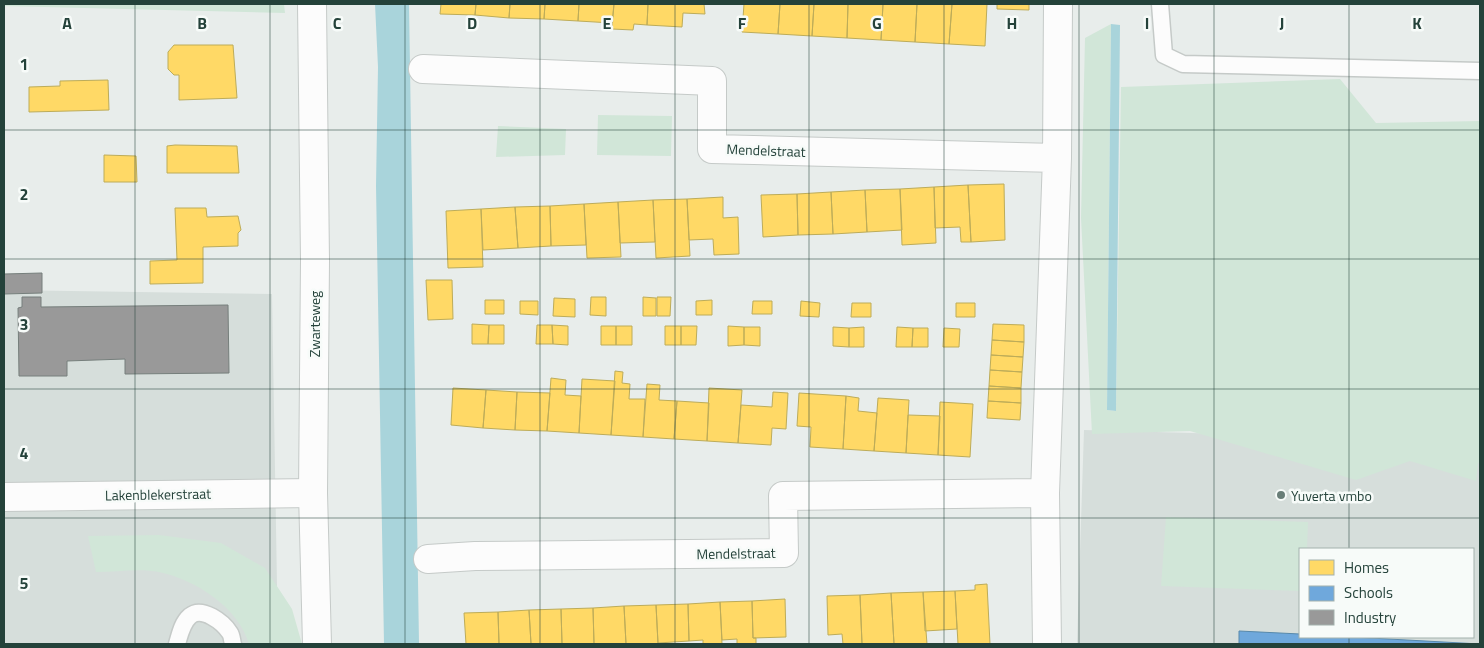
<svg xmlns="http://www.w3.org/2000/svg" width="1484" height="648" font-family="'Titillium Web',sans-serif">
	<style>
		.built { fill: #d6dedb; fill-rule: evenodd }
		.green { fill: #d1e6d8 }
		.water { fill: #a9d4db }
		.homes { fill: #ffd966; stroke: #bdac59 }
		.schools { fill: #6fa8dc; stroke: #5889ab }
		.industry { fill: #999; stroke: #767f7c }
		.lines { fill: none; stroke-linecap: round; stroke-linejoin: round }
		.service-casing { stroke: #c5cac8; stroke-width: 19 }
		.minor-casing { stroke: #c5cac8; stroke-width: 30 }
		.tertiary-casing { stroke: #c5cac8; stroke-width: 30 }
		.service { stroke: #fcfcfc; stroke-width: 16 }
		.minor { stroke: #fcfcfc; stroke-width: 28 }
		.tertiary { stroke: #fcfcfc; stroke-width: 28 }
		.grid { fill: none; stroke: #24423a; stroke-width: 1; stroke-opacity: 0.55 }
		.poi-dot { fill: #697e78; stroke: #f7fbf9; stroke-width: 2 }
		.labels { text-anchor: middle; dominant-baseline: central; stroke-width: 5; stroke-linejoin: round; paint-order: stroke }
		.street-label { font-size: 14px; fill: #24423a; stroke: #f7fbf9 }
		.poi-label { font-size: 14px; fill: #24423a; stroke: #f7fbf9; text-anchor: start }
		.grid-label { font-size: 16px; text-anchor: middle; font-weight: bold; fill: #24423a; stroke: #f7fbf9; stroke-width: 5; stroke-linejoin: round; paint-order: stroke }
	</style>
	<rect width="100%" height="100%" fill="#e8edeb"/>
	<path class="built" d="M4,290l268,4 6,350h-274z
		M1084,430l396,11v203h-403zM1300,549h173v88h-173z"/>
	<path class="green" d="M4,4h280l1,9 -281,-7z
		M1111,24l-4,386 9,1 5,-324 219,-8 36,44 104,-2v342h-2l-2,18 -66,-20 -54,19 -166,-49 -98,3 -11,-216 4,-180z
		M598,115l74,1 -1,40 -74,-1z
		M498,126l68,3 -1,26 -69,2z
		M1166,517l142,5 -1,27h-7v42l-139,-5z
		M159,535l62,8 44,25 27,41 10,35h-53c-11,-37 -53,-64 -90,-72 -19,-4 -43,0 -63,0l-8,-36z"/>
	<path class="water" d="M375,4h34l10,640h-35l-8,-458 2,-119z
		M1111,24l9,1 -4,386 -9,-1z"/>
	<path class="homes" d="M441,4h35l-1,11 -35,-1z
		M476,4h34l-1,14 -34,-3z
		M510,4h35l-1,15 -35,-1z
		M545,4h34l-1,17 -34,-2z
		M579,4h35l-2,19 -34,-2z
		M614,4h34l-1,21 -13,-1 -1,6 -21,-1z
		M648,4h56l1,10 -22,-1 -1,14 -35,-2z
		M744,4h36l-2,30 -36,-2z
		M780,4h34l-2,32 -34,-2z
		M814,4h34l-1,34 -35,-2z
		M848,4h35l-2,36 -34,-2z
		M883,4h34l-2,38 -34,-2z
		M917,4h35l-3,40 -34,-2z
		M952,4h35l-2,42 -36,-2z
		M997,4h32v6l-32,-1z
		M174,45h59l4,53 -58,2v-25h-5l-6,-6v-17z
		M108,80l1,30 -80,2v-25l31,-1v-5z
		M175,145l62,1 2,27h-72v-27z
		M104,155l32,1 1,26h-33z
		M1004,184l1,56 -34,2 -3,-57z
		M968,185l3,57h-10l-1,-15 -25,1 -1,-41z
		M934,187l2,56 -34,2 -2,-56z
		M900,189l2,41 -35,2 -2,-42z
		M865,190l2,42 -34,2 -2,-42z
		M831,192l2,42 -35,1 -1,-41z
		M797,194l1,41 -35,2 -2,-42z
		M723,197v21l15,-1 1,37 -25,1 -1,-16 -24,1 -2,-41z
		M687,199l3,57 -34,2 -3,-58z
		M653,200l2,42 -35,1 -2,-41z
		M618,202l3,55 -34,1 -3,-54z
		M584,204l2,41 -35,1 -1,-40z
		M550,206l1,40 -33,2 -3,-41z
		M515,207l3,41 -35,2 -2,-41z
		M175,208h31l1,9 31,-1 3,14 -3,3v13l-35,1v36l-53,1v-23l27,-1z
		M481,209l2,58 -35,1 -2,-57z
		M426,280h26l1,39 -25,1z
		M591,297h15v19l-16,-1z
		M643,297l13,1v18h-13z
		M657,297h14l-1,19h-13z
		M554,298l21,1v18l-22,-1z
		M485,300h19v14h-19z
		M712,300v15h-16v-14z
		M520,301h18v14l-18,-1z
		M753,301h19v13h-20z
		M801,301l19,2 -1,14 -19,-1z
		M852,303h19v14h-20z
		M956,303h19v14h-19z
		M472,324l17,1 -1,19h-16z
		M993,324l31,1v17l-32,-2z
		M489,325h15v19h-16z
		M537,325h15l1,19h-17z
		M552,325l16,1v19l-15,-1z
		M601,326h15v19h-15z
		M616,326h16v19h-16z
		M665,326h16v19h-16z
		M681,326h16l-1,19h-15z
		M728,326l16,1v18l-16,1z
		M744,327h16v19l-16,-1z
		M833,327l16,1v19l-16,-1z
		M864,327v20h-15v-19z
		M897,327l16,1 -1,19h-16z
		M913,328h15v19h-16z
		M944,328l16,1 -1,18h-16z
		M992,340l32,2 -1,15 -32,-2z
		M991,355l32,2 -1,15 -32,-2z
		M990,370l32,2 -1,16 -32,-2z
		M615,371l8,1 -1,11 8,1 -1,15h16l-2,38 -32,-2z
		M551,378l15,2 -1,15 16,1 -2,37 -32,-2z
		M582,379l33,2 -4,54 -32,-2z
		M647,384l13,1 -1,15 18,1 -3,38 -31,-2z
		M989,386l32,2v15l-33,-2z
		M453,388l33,2 -3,38 -32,-3z
		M709,388l33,2 -4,53 -31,-2z
		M486,390l31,2 -2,38 -32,-2z
		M517,392l33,1 -3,38 -32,-1z
		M773,392l15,1 -2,36 -14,-1 -1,17 -33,-2 3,-38 31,2z
		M799,393l47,3 -3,53 -33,-2 1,-20 -14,-1z
		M846,396l13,2 -1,13 19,2 -3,38 -31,-2z
		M878,398l31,2 -3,53 -32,-2z
		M677,401l32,2 -2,38 -33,-2z
		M988,401l33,2 -1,17 -33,-2z
		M940,402l33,2 -3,53 -32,-2z
		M908,415l32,1 -2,39 -32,-2z
		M987,584l3,60h-32l-3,-53 20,-1v-5z
		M955,591l2,38 -32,2 -2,-39z
		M923,592l4,52h-33l-3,-51z
		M891,593l3,51h-32l-2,-49z
		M860,595l2,49h-19l-1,-10 -14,1 -1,-39z
		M785,599l1,38 -33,1 -1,-37z
		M752,601l1,37h3v6h-19v-5l-15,1 -2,-38z
		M720,602l2,42h-19v-4l-14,1 -1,-37z
		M688,604l1,37 -31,2 -2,-38z
		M656,605l2,39h-32l-2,-38z
		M624,606l2,38h-32l-1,-36z
		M593,608l1,36h-32l-1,-35z
		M561,609l1,35h-31l-2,-34z
		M529,610l2,34h-32l-1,-32z
		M498,612l1,32h-33l-2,-31z"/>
	<path class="schools" d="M1239,631l61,3v3h52l128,7h-241z"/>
	<path class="industry" d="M42,273v20l-38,1v-20z
		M22,297h19v10l187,-2 1,68 -104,1v-15l-58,2v15h-48l-1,-68 4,-1z"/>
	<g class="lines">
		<g class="service-casing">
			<path id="service" d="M1160,4l4,51 19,9 297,7
				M177,644c3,-10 5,-21 13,-28 12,-10 33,6 40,17 2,3 2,8 3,11"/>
		</g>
		<g class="minor-casing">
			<path id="minor" d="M423,69l289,12v68l345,9
				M4,497l309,-4
				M428,559l47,-3 309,-3 -1,-57 262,-3
				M1047,644l-2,-151 12,-335 1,-154"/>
		</g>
		<g class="tertiary-casing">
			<path id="tertiary" d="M312,4l3,257 -2,232 4,151"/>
		</g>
		<use href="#service" class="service"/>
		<use href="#minor" class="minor"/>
		<use href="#tertiary" class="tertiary"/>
	</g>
	<path class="grid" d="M135,4v640M270,4v640M405,4v640M540,4v640M675,4v640M809,4v640M944,4v640M1079,4v640M1214,4v640M1349,4v545M4,130h1476M4,259h1476M4,389h1476M4,518h1476M1349,637v7"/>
	<circle class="poi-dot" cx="1281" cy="495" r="5"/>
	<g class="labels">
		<g class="street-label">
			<text transform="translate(766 150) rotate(2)">Mendelstraat</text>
			<text transform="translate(314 324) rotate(-90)">Zwarteweg</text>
			<text transform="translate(158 494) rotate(-1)">Lakenblekerstraat</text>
			<text transform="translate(736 553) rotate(-1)">Mendelstraat</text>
		</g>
		<g class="poi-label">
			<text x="1291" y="495">Yuverta vmbo</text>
		</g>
	</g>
	<g class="grid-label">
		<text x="67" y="29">A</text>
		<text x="202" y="29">B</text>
		<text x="337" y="29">C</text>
		<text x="472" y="29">D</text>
		<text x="607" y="29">E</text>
		<text x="742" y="29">F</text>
		<text x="877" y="29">G</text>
		<text x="1012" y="29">H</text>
		<text x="1147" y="29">I</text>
		<text x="1282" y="29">J</text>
		<text x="1417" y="29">K</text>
		<text x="24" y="70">1</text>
		<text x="24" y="200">2</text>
		<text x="24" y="330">3</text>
		<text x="24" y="459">4</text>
		<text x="24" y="589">5</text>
	</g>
	<rect width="1484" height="648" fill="none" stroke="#24423a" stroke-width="10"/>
	<rect x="1299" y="548" width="175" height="90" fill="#f7fbf9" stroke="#a3b1ad"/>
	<rect x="1309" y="560" width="25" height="15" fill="#ffd966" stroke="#a3b1ad"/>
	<text x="1344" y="573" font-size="15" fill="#24423a">Homes</text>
	<rect x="1309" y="586" width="25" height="15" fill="#6fa8dc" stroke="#a3b1ad"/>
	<text x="1344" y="598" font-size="15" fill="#24423a">Schools</text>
	<rect x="1309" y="610" width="25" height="15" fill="#999999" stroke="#a3b1ad"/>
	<text x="1344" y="623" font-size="15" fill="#24423a">Industry</text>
</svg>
